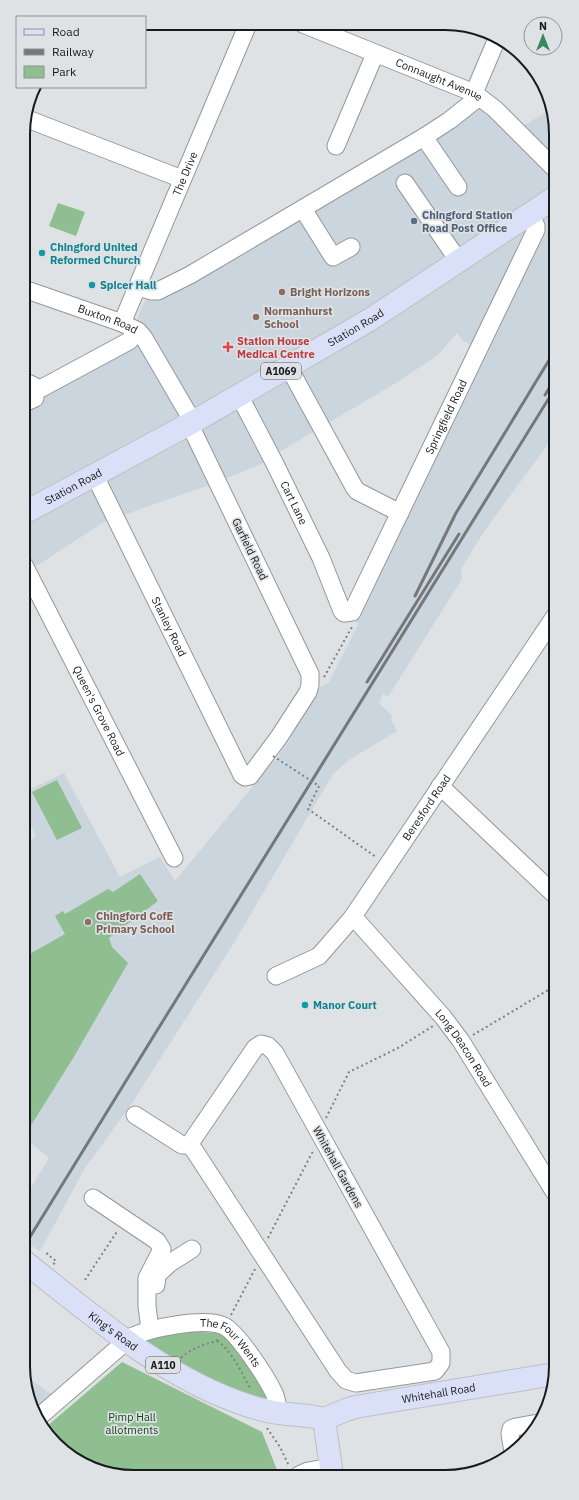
<svg xmlns="http://www.w3.org/2000/svg" width="579" height="1500" font-family="'IBM Plex Sans',sans-serif">
	<style>
		.built { fill: #cbd5dd }
		.green { fill: #8fbf91 }
		.lines { fill: none; stroke-linecap: round; stroke-linejoin: round }
		.minor-casing { stroke: #94979a; stroke-width: 19 }
		.major-casing { stroke: #bfbfbf; stroke-width: 24 }
		.path { stroke: #7e8183; stroke-width: 2; stroke-dasharray: 2 3; stroke-linecap: butt }
		.minor { stroke: #fff; stroke-width: 17 }
		.major { stroke: #dae0f8; stroke-width: 22 }
		.rail { stroke: #75787a; stroke-width: 3 }
		.path-bridge { stroke: #7e8183; stroke-width: 2; stroke-dasharray: 2 3; stroke-linecap: butt }
		.service-dot { fill: #5c6f8a; stroke: #dee2e5; stroke-width: 1.5 }
		.culture-dot { fill: #0f9aa8; stroke: #dee2e5; stroke-width: 1.5 }
		.education-dot { fill: #8d6e63; stroke: #dee2e5; stroke-width: 1.5 }
		.health-dot { fill: #e0444e; stroke: #dee2e5; stroke-width: 1.5 }
		.labels { text-anchor: middle; dominant-baseline: central; stroke-width: 3.5; stroke-linejoin: round; paint-order: stroke }
		.shield { fill: #dee2e5; stroke: #545658; stroke-width: 1 }
		.shield-label { font-size: 10px; font-weight: bold; fill: #191a1b }
		.street-label { font-size: 11px; fill: #191a1b; stroke: #dee2e5 }
		.service-label { font-size: 11px; font-weight: bold; fill: #4e5e75; stroke: #dee2e5; text-anchor: start }
		.culture-label { font-size: 11px; font-weight: bold; fill: #0d838f; stroke: #dee2e5; text-anchor: start }
		.education-label { font-size: 11px; font-weight: bold; fill: #785e54; stroke: #dee2e5; text-anchor: start }
		.health-label { font-size: 11px; font-weight: bold; fill: #be3a42; stroke: #dee2e5; text-anchor: start }
		.park-label { font-size: 11px; fill: #124219; stroke: #dee2e5 }
		.rim { fill: none; stroke: #191a1b; stroke-width: 2 }
	</style>
	<rect width="100%" height="100%" fill="#dee2e5"/>
	<path class="built" d="M478,102l47,23 27,-17 2,4v324l-69,94 -24,39 1,10 -74,118 -5,-3 -4,9 13,13 -1,3 6,12 -48,29 -16,14 -101,172 -100,157 -47,65 -45,83 -15,-9v-45l24,-39 -24,-20v-3l47,-75 -47,-32 -1,-184 12,-8 -12,-22v-22l40,-19 56,104 40,-20 15,24 83,-101 13,-21 4,2 16,-23 -3,-4 27,-44 14,-8 29,-57 -5,-7 120,-272 -11,-6 -5,-7 -19,22 -42,28 -122,72 -8,7 -57,23 -105,37 -80,52v-171l110,-61 1,-17 12,-30z
		M25,1375l31,23 -18,13 -13,-23z"/>
	<path class="green" d="M58,203l27,9 -9,24 -27,-10z
		M57,780l25,48 -25,12 -25,-48z
		M140,874l18,27 -49,37 3,9 16,16 -56,97 -47,75v-185l3,5 37,-21 -10,-18 8,-5 2,3 43,-25 5,3z
		M174,1331l48,2c17,20 38,44 46,69l-32,-10 -61,-27 -36,-24z
		M122,1362l140,70 17,43h-167l-56,-30 -10,-18z"/>
	<g class="lines">
		<g class="minor-casing">
			<g id="minor">
				<path id="s1" d="M303,24l171,69 21,16 59,59"/>
				<path d="M474,93l22,-52"/>
				<path d="M25,118l157,61"/>
				<path d="M424,137l34,50"/>
				<path d="M336,146l39,-92"/>
				<path d="M405,183l53,77"/>
				<path d="M303,209l30,48 18,-10"/>
				<path d="M138,287l14,4h6l32,-16 234,-138 26,-17 29,-23"/>
				<path id="s2" d="M24,289l98,34 16,8 6,7 49,84"/>
				<path id="s3" d="M122,323l126,-299"/>
				<path d="M288,366l66,121 3,4 43,22"/>
				<path d="M24,381l16,8 89,-48 9,-10"/>
				<path id="s4" d="M239,395l36,69 46,94 21,53 2,2 8,-1 184,-382v-4l-6,-12"/>
				<path d="M24,403l11,-5"/>
				<path id="s5" d="M94,474l148,301 3,2 5,-1 29,-39 29,-45 2,-7v-11l-121,-251"/>
				<path id="s6" d="M24,565l150,293"/>
				<path d="M440,786l115,109"/>
				<path id="s7" d="M352,918l6,4 85,95 18,24 94,152"/>
				<path id="s8" d="M276,976l43,-20 33,-38 203,-302"/>
				<path d="M135,1115l47,30h7l5,5 144,221 8,9 10,3 79,-12 6,-8v-11l-166,-299 -7,-7 -7,-2 -6,4 -66,97"/>
				<path d="M93,1198l64,43 5,8 -15,29v28l3,24"/>
				<path d="M156,1285l1,-10 13,-12 22,-14"/>
				<path id="s9" d="M40,1416l91,-79c19,-9 74,-20 93,-11 14,7 43,52 50,67 3,6 3,13 5,20"/>
				<path d="M513,1452l-3,-18 1,-5 5,-2 22,-4"/>
				<path d="M299,1475l9,-4 23,-4"/>
			</g>
		</g>
		<g class="major-casing">
			<g id="major">
				<path id="s10" d="M24,513l169,-91 178,-103 183,-121"/>
				<path id="s11" d="M25,1262c68,54 140,117 224,144 10,3 20,6 30,7 15,2 30,2 45,6"/>
				<path id="s12" d="M324,1419l22,-9 9,-3 200,-33"/>
				<path d="M324,1419l8,56"/>
			</g>
		</g>
		<path class="path" d="M324,677l28,-50
			M319,786l-11,23 68,48
			M473,1035l82,-49
			M326,1118l23,-46 49,-24 35,-22
			M268,1238l45,-87
			M48,1253l-1,1 9,7 -3,4
			M85,1280l33,-50
			M231,1315l24,-46
			M217,1341c13,7 26,34 33,47
			M181,1358c11,-10 21,-13 36,-17l1,-3
			M267,1428l13,19 9,19"/>
		<use href="#minor" class="minor"/>
		<use href="#major" class="major"/>
		<path class="rail" d="M545,395l9,-15
			M415,596l41,-83 98,-161
			M367,682l92,-148
			M25,1245c175,-286 354,-570 529,-855"/>
		<path class="path-bridge" d="M273,756l46,30"/>
	</g>
	<circle class="service-dot" cx="414" cy="221" r="4"/>
	<g class="culture-dot">
		<circle cx="42" cy="253" r="4"/>
		<circle cx="92" cy="285" r="4"/>
		<circle cx="305" cy="1005" r="4"/>
	</g>
	<g class="education-dot">
		<circle cx="282" cy="292" r="4"/>
		<circle cx="256" cy="317" r="4"/>
		<circle cx="88" cy="922" r="4"/>
	</g>
	<path class="health-dot" d="M226 341h4v4h4v4h-4v4h-4v-4h-4v-4h4z"/>
	<g class="labels">
		<g class="shield">
			<rect x="261" y="363" width="40" height="16" rx="3"/>
			<rect x="146" y="1357" width="34" height="16" rx="3"/>
		</g>
		<g class="shield-label">
			<text x="281" y="371">A1069</text>
			<text x="163" y="1365">A110</text>
		</g>
		<g class="street-label">
			<text stroke="none"><textPath href="#s1" startOffset="147">Connaught Avenue</textPath></text>
			<text stroke="none"><textPath href="#s3" startOffset="162">The Drive</textPath></text>
			<text stroke="none"><textPath href="#s2" startOffset="89">Buxton Road</textPath></text>
			<text stroke="none"><textPath href="#s10" startOffset="380">Station Road</textPath></text>
			<text stroke="none"><textPath href="#s4" startOffset="467">Springfield Road</textPath></text>
			<text stroke="none"><textPath href="#s10" startOffset="56">Station Road</textPath></text>
			<text stroke="none"><textPath href="#s4" startOffset="121">Cart Lane</textPath></text>
			<text transform="translate(250 549) rotate(64)">Garfield Road</text>
			<text stroke="none"><textPath href="#s5" startOffset="170">Stanley Road</textPath></text>
			<text stroke="none"><textPath href="#s6" startOffset="164">Queen's Grove Road</textPath></text>
			<text stroke="none"><textPath href="#s8" startOffset="231">Beresford Road</textPath></text>
			<text stroke="none"><textPath href="#s7" startOffset="172">Long Deacon Road</textPath></text>
			<text transform="translate(338 1167) rotate(61)">Whitehall Gardens</text>
			<text stroke="none"><textPath href="#s11" startOffset="112">King's Road</textPath></text>
			<text stroke="none"><textPath href="#s9" startOffset="230">The Four Wents</textPath></text>
			<text stroke="none"><textPath href="#s12" startOffset="118">Whitehall Road</textPath></text>
		</g>
		<g class="service-label">
			<text x="422" y="215">Chingford Station<tspan x="422" dy="13">Road Post Office</tspan></text>
		</g>
		<g class="culture-label">
			<text x="50" y="247">Chingford United<tspan x="50" dy="13">Reformed Church</tspan></text>
			<text x="100" y="285">Spicer Hall</text>
			<text x="313" y="1005">Manor Court</text>
		</g>
		<g class="education-label">
			<text x="290" y="292">Bright Horizons</text>
			<text x="264" y="311">Normanhurst<tspan x="264" dy="13">School</tspan></text>
			<text x="96" y="916">Chingford CofE<tspan x="96" dy="13">Primary School</tspan></text>
		</g>
		<g class="health-label">
			<text x="237" y="341">Station House<tspan x="237" dy="13">Medical Centre</tspan></text>
		</g>
		<g class="park-label">
			<text x="132" y="1417">Pimp Hall<tspan x="132" dy="13">allotments</tspan></text>
		</g>
	</g>
	<path d="M0 0H579V1500H0ZM134 30H445A104 104 0 0 1 549 134V1366A104 104 0 0 1 445 1470H134A104 104 0 0 1 30 1366V134A104 104 0 0 1 134 30Z" fill="#dee2e5" fill-rule="evenodd"/>
	<path class="rim" d="M134 30H445A104 104 0 0 1 549 134V1366A104 104 0 0 1 445 1470H134A104 104 0 0 1 30 1366V134A104 104 0 0 1 134 30Z"/>
	<rect x="16" y="16" width="130" height="72" fill="#dee2e5" stroke="#8f9294"/>
	<rect x="24" y="29" width="20" height="6" fill="#dae0f8" stroke="#8f9294"/>
	<text x="52" y="36" font-size="12" fill="#191a1b">Road</text>
	<rect x="24" y="49" width="20" height="6" fill="#75787a" stroke="#8f9294"/>
	<text x="52" y="56" font-size="12" fill="#191a1b">Railway</text>
	<rect x="24" y="66" width="20" height="12" fill="#8fbf91" stroke="#8f9294"/>
	<text x="52" y="76" font-size="12" fill="#191a1b">Park</text>
	<g transform="translate(543 36)"><circle r="19" fill="#dee2e5" stroke="#8f9294"/>
	<path d="M0-3L7 15L0 10L-7 15Z" fill="#35895c"/>
	<text y="-6" font-size="11" font-weight="bold" text-anchor="middle" fill="#191a1b">N</text>
	</g>
</svg>
